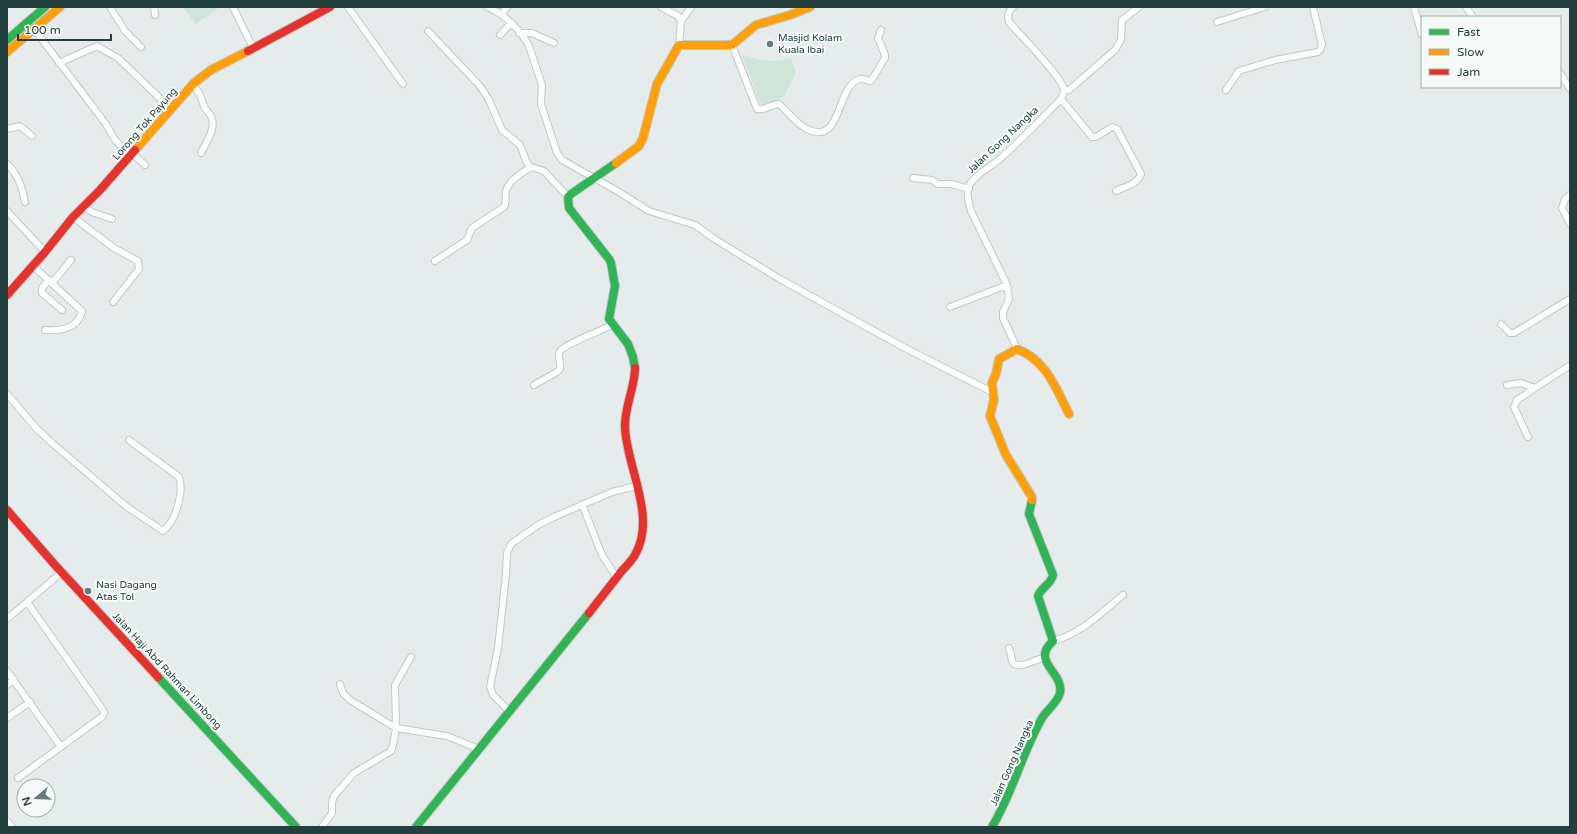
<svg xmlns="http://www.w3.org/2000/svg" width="1577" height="834" font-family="'Varela Round',sans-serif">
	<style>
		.green { fill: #cfe5da }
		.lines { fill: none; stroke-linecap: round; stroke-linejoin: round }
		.street-casing { stroke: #c3c9c8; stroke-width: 8 }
		.fast-casing { stroke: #c2c9c8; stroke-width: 10 }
		.slow-casing { stroke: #c2c9c8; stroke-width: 10 }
		.jam-casing { stroke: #c2c9c8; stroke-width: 10 }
		.street { stroke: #fbfcfc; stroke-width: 6 }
		.fast { stroke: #30b455; stroke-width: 8 }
		.slow { stroke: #ff9f0a; stroke-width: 8 }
		.jam { stroke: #e5322d; stroke-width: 8 }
		.poi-dot { fill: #677c7b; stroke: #f5faf9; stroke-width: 1.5 }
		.labels { text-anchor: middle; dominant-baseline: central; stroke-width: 4; stroke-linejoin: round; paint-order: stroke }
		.poi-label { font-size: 10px; fill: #23403e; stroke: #f5faf9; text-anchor: start }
		.street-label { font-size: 10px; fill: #23403e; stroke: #f5faf9 }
	</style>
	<rect width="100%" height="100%" fill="#e6eceb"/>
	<path class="green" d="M183,7h37l-24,17z
		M745,55c12,6 32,8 46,3l5,15 -13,25 -18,7h-4l-19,-49z"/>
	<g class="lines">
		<g class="street-casing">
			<path id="street" d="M110,7l15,24 16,16
				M154,7l1,8
				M233,7l20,41
				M348,7l55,77
				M487,7c16,6 34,23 42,39l13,39 -1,19 16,49 5,7 57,32 30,19 46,14 21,15 64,39 123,68 89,45
				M661,7l17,9 3,5 -2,24
				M1013,7c-5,5 -6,8 -4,15 10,12 54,56 55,68 0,4 -2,6 -3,9 -20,20 -39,40 -60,59 -10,9 -24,15 -31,26 -5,8 -1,19 1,27l36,74 2,14 -6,13v6l13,28
				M1414,7l8,28
				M1466,7l7,10
				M502,14l5,-7
				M681,21l10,-14
				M1217,22l48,-15
				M34,29l72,95 9,16 15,15
				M428,31l52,55 9,14 13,30 18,15 7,18 4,4 13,4 24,26
				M519,33h13l22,10
				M500,35l11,-12
				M732,45l25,64c8,2 14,-5 22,-5 10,8 16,19 28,25 36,18 28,-43 53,-50 4,-1 7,2 11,2l14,-23v-3l-7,-17 3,-8
				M59,63l38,-17 21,12 53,51
				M1560,73l10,16
				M192,84c8,9 8,11 12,22 1,4 5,6 7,10 6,12 -5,26 -10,37
				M1226,90l13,-19 36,-11 43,-8 2,-2 2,-5 -9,-38
				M1064,91l5,-1 46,-40 6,-10 1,-20 17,-13
				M1061,99l31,38h4l16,-10 5,2 24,45c-3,10 -17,13 -25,17
				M7,129l13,-3 12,10
				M132,153l13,12
				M7,164c11,10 15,23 18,38
				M913,178l19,2 6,4h13l18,5
				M1570,195l-5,4 -3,9 8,16
				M84,206l8,6 20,7
				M7,211l38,41
				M73,217l41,31 24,13 1,8 -26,33
				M435,261l32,-21 5,-12 32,-21c3,-5 1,-10 2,-16 3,-11 16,-18 25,-24
				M33,266l49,45c-4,18 -21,20 -37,19
				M49,280l-7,8v5l20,17
				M52,283l19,-23
				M950,307l57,-22
				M1501,324l9,9h4l56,-34
				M534,385l23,-13 3,-3c1,-6 -2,-11 -1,-16 2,-8 44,-23 53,-28
				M1507,385l14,-2 14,5 34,-22
				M7,394l30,35 15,14 75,64 36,24c13,-10 21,-39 16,-54l-50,-37
				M1528,437l-14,-30 3,-7 18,-12
				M582,504l20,51 15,23
				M7,619l55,-47
				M1053,641c28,-7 49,-29 70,-46
				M1009,648c3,5 1,12 5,16 14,4 19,-6 32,-6
				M7,671l54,76
				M340,684l3,9 7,7 46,28 51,8 32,13
				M7,685l7,-5
				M510,712l-17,-17 -3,-8 8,-39 8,-74 1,-21 4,-9 27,-19 16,-8 58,-25 24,-6
				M7,718l23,-16
				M18,778l85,-62 1,-3 -1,-3 -76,-108
				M7,821l5,6
				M322,827l10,-14v-11l2,-6 20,-23 37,-22 2,-6 3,-17 -1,-43 16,-28"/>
		</g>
		<g class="fast-casing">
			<path id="fast" d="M7,40l38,-33
				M616,163l-45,31 -3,3 1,11 40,51 2,4 4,23 -6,33 19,25 5,13 2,11
				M158,677l138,150
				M416,827l173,-214
				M992,827c21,-35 30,-74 50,-109 5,-8 16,-16 18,-25 4,-21 -30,-31 -7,-52l-15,-45c3,-9 13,-11 15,-21l-24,-61 3,-14"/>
		</g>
		<g class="slow-casing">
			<path id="slow" d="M7,52l53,-45
				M135,150l59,-67 17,-13 37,-19
				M616,163l23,-17 4,-8 14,-54 22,-39h53l24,-20 34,-10 20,-8
				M1032,500v-3l-26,-42 -16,-39 4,-16 -2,-17 4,-9 3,-15 18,-10c29,11 39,39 52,65"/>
		</g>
		<g class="jam-casing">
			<path id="jam" d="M248,51l82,-44
				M7,295l38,-43 28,-35 27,-27 35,-40
				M7,510l48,55 103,112
				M589,613c11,-14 21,-27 32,-41 5,-6 12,-12 15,-19 20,-37 -9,-86 -11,-125 -1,-21 10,-40 10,-60"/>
		</g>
		<use href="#street" class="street"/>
		<use href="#fast" class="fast"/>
		<use href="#slow" class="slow"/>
		<use href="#jam" class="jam"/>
	</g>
	<g class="poi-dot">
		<circle cx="770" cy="44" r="4"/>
		<circle cx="88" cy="591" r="4"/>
	</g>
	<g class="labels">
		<g class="poi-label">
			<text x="778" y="38">Masjid Kolam<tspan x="778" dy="12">Kuala Ibai</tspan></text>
			<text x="96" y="585">Nasi Dagang<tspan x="96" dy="12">Atas Tol</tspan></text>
		</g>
		<g class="street-label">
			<text transform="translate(145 124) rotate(-49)">Lorong Tok Payung</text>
			<text transform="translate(1003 140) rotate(-43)">Jalan Gong Nangka</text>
			<text transform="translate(167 671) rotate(47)">Jalan Haji Abd Rahman Limbong</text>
			<text transform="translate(1012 763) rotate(-66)">Jalan Gong Nangka</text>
		</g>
	</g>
	<rect width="1577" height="834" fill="none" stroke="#23403e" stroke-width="16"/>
	<rect x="1421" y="16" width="140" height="72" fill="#f5faf9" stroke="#a1b0ae"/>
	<rect x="1429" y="29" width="20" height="6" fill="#30b455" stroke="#a1b0ae"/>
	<text x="1457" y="36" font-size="12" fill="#23403e">Fast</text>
	<rect x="1429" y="49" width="20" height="6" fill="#ff9f0a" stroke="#a1b0ae"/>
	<text x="1457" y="56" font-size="12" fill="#23403e">Slow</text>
	<rect x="1429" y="69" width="20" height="6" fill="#e5322d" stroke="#a1b0ae"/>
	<text x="1457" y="76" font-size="12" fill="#23403e">Jam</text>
	<g transform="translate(36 798) rotate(251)"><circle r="19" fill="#f5faf9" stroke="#a1b0ae"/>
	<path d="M0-3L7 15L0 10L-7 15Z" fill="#677c7b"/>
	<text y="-6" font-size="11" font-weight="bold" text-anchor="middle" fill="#23403e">N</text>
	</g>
	<path d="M18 34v6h93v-6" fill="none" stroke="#23403e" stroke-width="2"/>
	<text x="24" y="34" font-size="12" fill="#23403e" stroke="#f5faf9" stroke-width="3" paint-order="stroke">100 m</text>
</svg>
